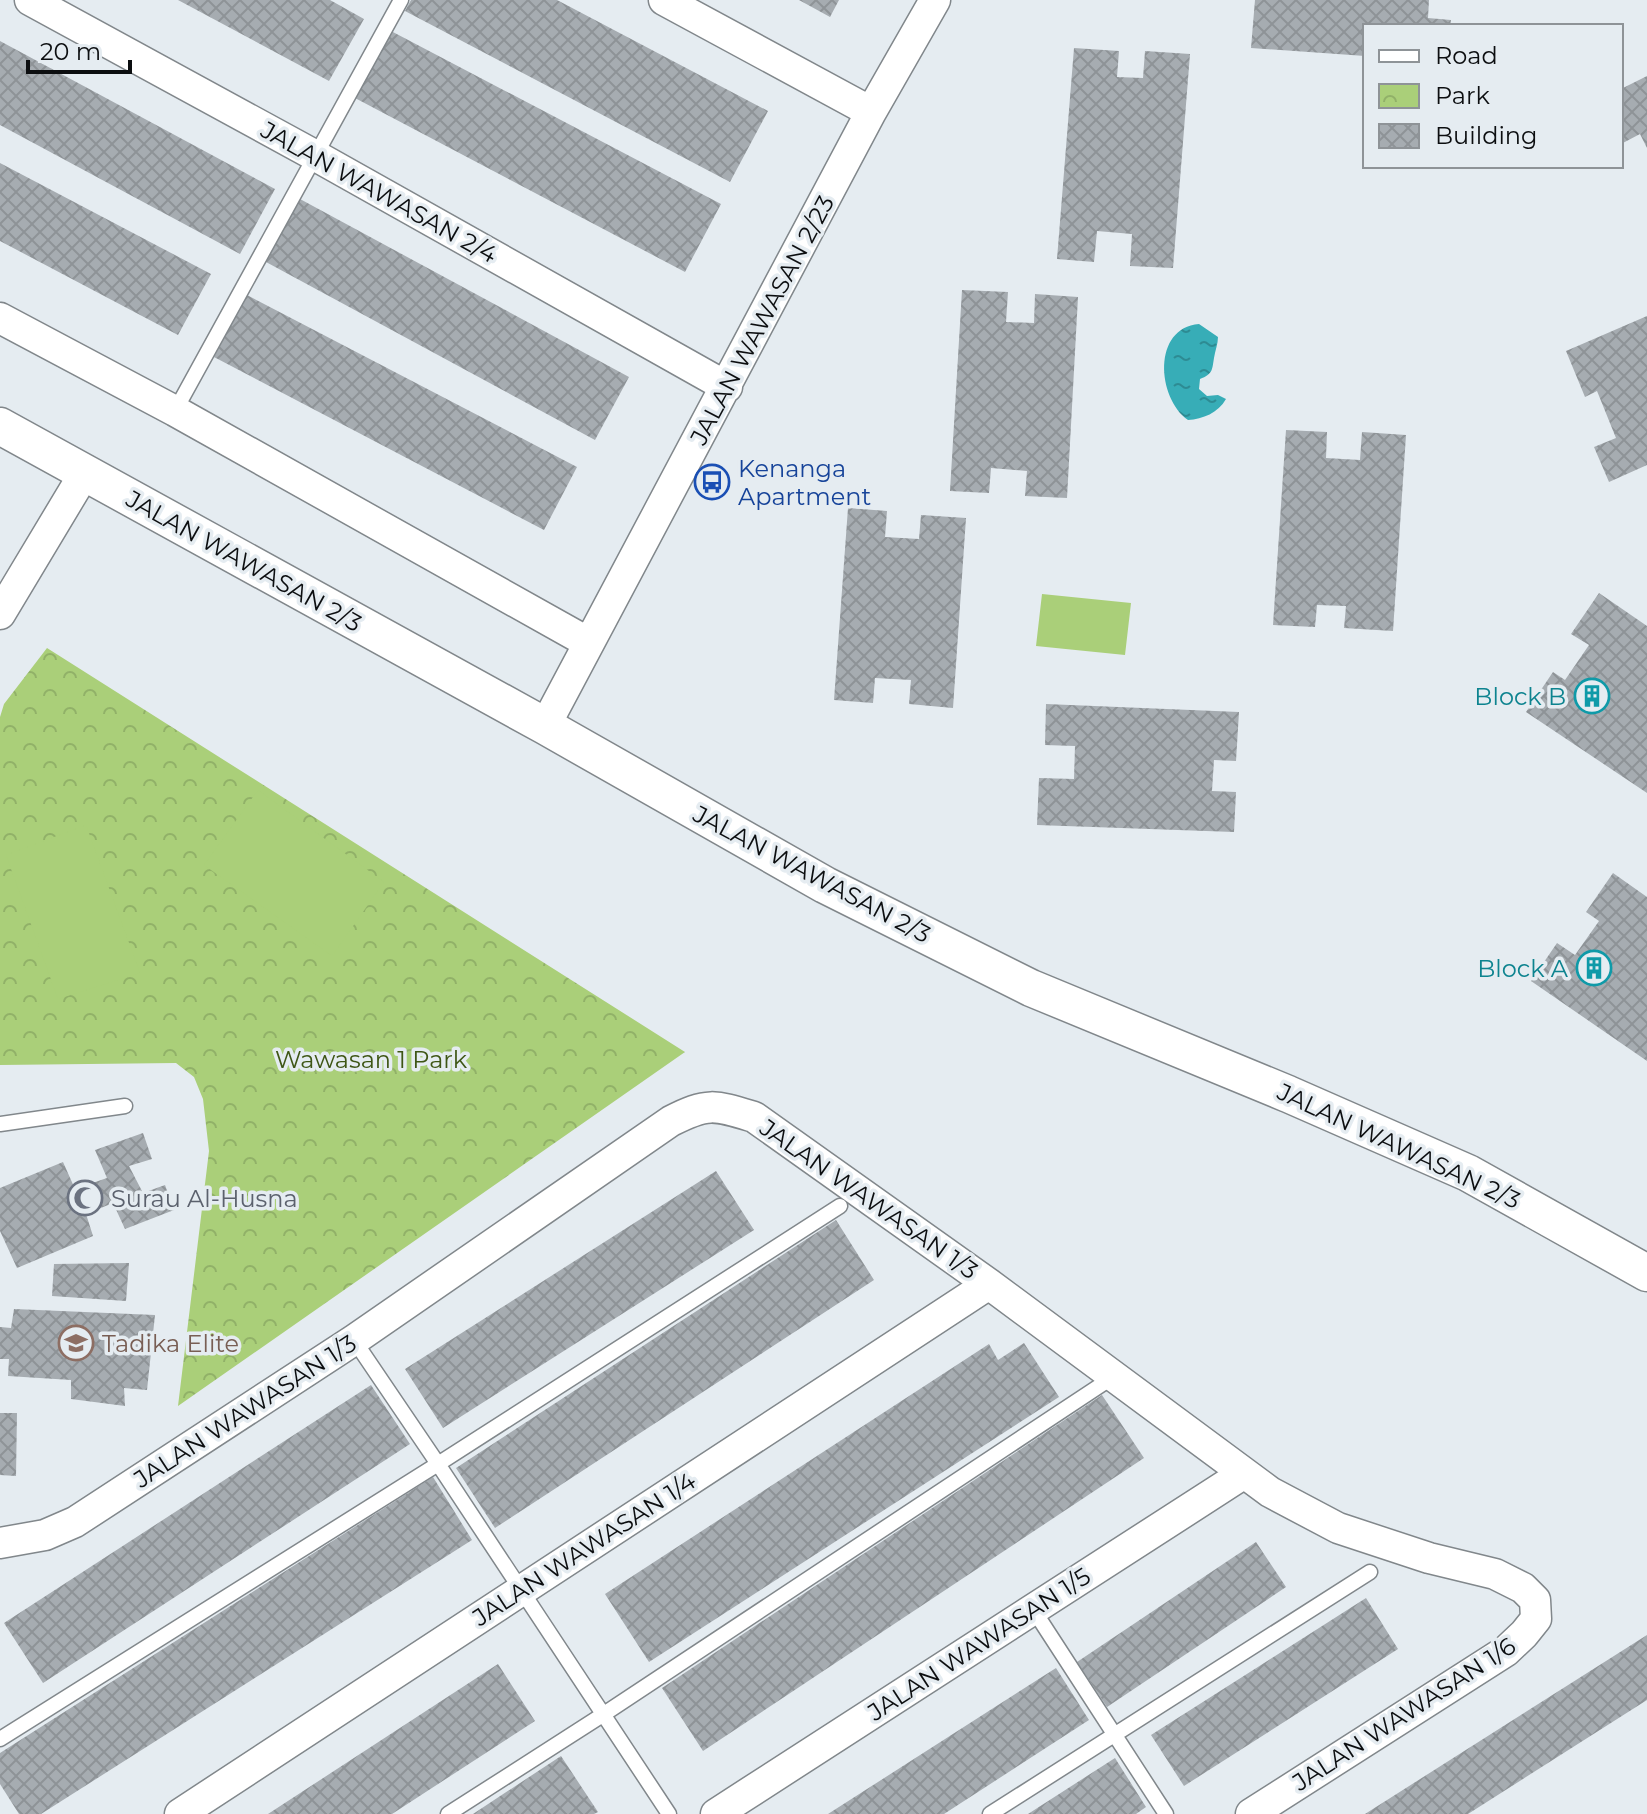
<svg xmlns="http://www.w3.org/2000/svg" width="1647" height="1814" font-family="Montserrat,sans-serif">
	<style>
		.park { fill: url(#park-crowns) }
		.pitch { fill: #aacf79 }
		.water { fill: url(#water-ripples) }
		.building { fill: url(#building-cross-hatch) }
		.lines { fill: none; stroke-linecap: round; stroke-linejoin: round }
		.service-casing { stroke: #81878b; stroke-width: 17 }
		.minor-casing { stroke: #81878b; stroke-width: 33 }
		.tertiary-casing { stroke: #81878b; stroke-width: 39 }
		.service { stroke: #fff; stroke-width: 14 }
		.minor { stroke: #fff; stroke-width: 30 }
		.tertiary { stroke: #fff; stroke-width: 36 }
		.labels { text-anchor: middle; dominant-baseline: central; stroke-width: 7; stroke-linejoin: round; paint-order: stroke }
		.street-label { font-size: 24px; fill: #0c0e10; stroke: #e5ecf1 }
		.transit-label { font-size: 24px; fill: #164399; stroke: #e5ecf1; text-anchor: start }
		.culture-label { font-size: 24px; fill: #0d838f; stroke: #e5ecf1; text-anchor: end }
		.park-label { font-size: 24px; fill: #3e5615; stroke: #e5ecf1 }
		.worship-label { font-size: 24px; fill: #5b616d; stroke: #e5ecf1; text-anchor: start }
		.education-label { font-size: 24px; fill: #785e54; stroke: #e5ecf1; text-anchor: start }
	</style>
	<defs>
		<pattern id="park-crowns" width="20" height="18" patternUnits="userSpaceOnUse" patternTransform="scale(2)"><rect width="20" height="18" fill="#aacf79"/><path d="M2 6a3 3 0 1 1 6 0M12 15a3 3 0 1 1 6 0" fill="none" stroke="#91b168"/></pattern>
		<pattern id="water-ripples" width="26" height="14" patternUnits="userSpaceOnUse" patternTransform="scale(2)"><rect width="26" height="14" fill="#37adb7"/><path d="M2 4q2-2 4 0t4 0M15 11q2-2 4 0t4 0" fill="none" stroke="#2d8b93"/></pattern>
		<pattern id="building-cross-hatch" width="8" height="8" patternUnits="userSpaceOnUse" patternTransform="scale(2)"><rect width="8" height="8" fill="#a6acb1"/><path d="M0 0l8 8M0 8l8-8" fill="none" stroke="#8e9397"/></pattern>
	</defs>
	<rect width="100%" height="100%" fill="#e5ecf1"/>
	<path class="park" d="M47,648l638,404 -507,354 31,-255 -6,-52 -9,-22 -18,-14 -176,2v-348l4,-13z"/>
	<path class="pitch" d="M1042,594l89,9 -6,52 -89,-9z
		M258,790l126,92 -52,74 -128,-91z
		M86,825l54,148 -82,26 -52,-144z"/>
	<path class="water" d="M1199,324l19,13c0,7 -3,14 -4,21 -2,12 -1,16 -14,21l-1,10 8,7 11,-1 8,4c-8,14 -23,20 -38,21 -31,-22 -36,-92 11,-96z"/>
	<path class="building" d="M178,0h152l34,19 -35,62z
		M411,0h146l211,111 -38,71 -325,-171z
		M799,0h40l-9,17z
		M1255,0h174l-1,18 23,2 -1,6h-85v30l-114,-8z
		M391,31l330,173 -36,68 -330,-174z
		M0,41l275,148 -35,65 -240,-129z
		M1074,48l45,3 -2,26 26,1 2,-27 45,3 -17,214 -43,-2 2,-32 -35,-3 -3,31 -37,-3z
		M1647,76v72l-7,-14 -19,10v-55z
		M0,163l211,111 -33,61 -178,-94z
		M300,199l329,178 -34,63 -329,-178z
		M962,290l46,2 -2,30 28,1 1,-29 43,3 -11,201 -42,-2 2,-25 -36,-3 -2,25 -39,-2z
		M247,295l330,172 -33,63 -330,-173z
		M1647,316v149l-38,17 -15,-35 22,-9 -19,-47 -12,6 -19,-46z
		M1286,430l41,2 -1,26 34,2 2,-28 44,3 -13,196 -49,-3 2,-22 -29,-1 -2,22 -42,-2z
		M848,508l39,3 -2,26 34,2 2,-24 45,3 -13,190 -44,-4 2,-24 -36,-2 -2,25 -39,-3z
		M1599,593l48,33v167l-121,-81 27,-40 12,8 24,-35 -18,-11z
		M1046,704l193,8 -3,49 -22,-1 -2,31 24,1 -2,40 -197,-7 2,-47 35,1 1,-33 -30,-1z
		M1613,873l34,24v164l-116,-80 26,-38 18,12 24,-34 -13,-9z
		M143,1133l9,26 -23,7 14,27 22,-8 9,25 -49,19 -12,-26 -27,11 7,22 -76,32 -17,-37v-43l63,-26 12,27 32,-11 -12,-28z
		M716,1171l38,59 -311,198 -38,-59z
		M836,1220l38,60 -379,248 -39,-60z
		M129,1263l-3,38 -74,-5 2,-32z
		M14,1309l141,6 -8,75 -23,-2 1,18 -54,-7v-19l-63,-4 1,-17h-9v-32l11,1z
		M1024,1343l35,54 -410,265 -44,-68 384,-250 9,16z
		M371,1385l39,59 -367,239 -39,-60z
		M1102,1395l42,63 -441,293 -41,-63z
		M0,1413h17l-1,63 -16,-1z
		M433,1477l39,63 -431,274h-22l-19,-30v-31z
		M1256,1542l30,45 -179,120 -30,-45z
		M1366,1598l32,51 -214,137 -33,-51z
		M1647,1635v65l-179,114h-103z
		M498,1664l37,57 -80,52 -63,41h-124z
		M1056,1668l33,52 -145,94h-116z
		M561,1756l37,56 -4,2h-121z
		M1115,1758l31,49 -10,7h-108z"/>
	<g class="lines">
		<g class="service-casing">
			<path id="service" d="M175,411l226,-411
				M0,1124l125,-18
				M354,1340l84,124 231,350
				M1033,1609l133,205
				M0,1739l438,-275 402,-258
				M448,1814l156,-100 509,-337
				M990,1814l380,-242"/>
		</g>
		<g class="minor-casing">
			<path id="minor" d="M30,0l286,156 411,231
				M664,0l207,112
				M0,318l175,93 414,232
				M0,614l84,-140
				M545,726l326,-614 64,-112
				M0,1543l45,-8 30,-13 279,-182 317,-219c37,-19 44,-16 83,-4l235,167 281,208 68,36 91,30 66,16 28,14 12,12 1,19 -12,15 -18,17 -255,163
				M180,1814l809,-530
				M716,1814l527,-340"/>
		</g>
		<g class="tertiary-casing">
			<path id="tertiary" d="M0,426l545,300 280,159 206,103 257,106 180,79 179,100"/>
		</g>
		<use href="#service" class="service"/>
		<use href="#minor" class="minor"/>
		<use href="#tertiary" class="tertiary"/>
	</g>
	<defs>
		<g id="bus-ring" transform="scale(1.8)"><circle r="9.5" fill="#e5ecf1" stroke="#1a4fb4" stroke-width="1.5"/><path d="M-5-6H5V4H4V6H2V4H-2V6H-4V4H-5ZM-3.5-4V0h7V-4ZM-3.5 1.2v1.5H-2V1.2ZM2 1.2v1.5H3.5V1.2Z" fill="#1a4fb4"/></g>
		<g id="building-ring" transform="scale(1.8)"><circle r="9.5" fill="#e5ecf1" stroke="#0f9aa8" stroke-width="1.5"/><path d="M-4-6H4V6H1V3H-1V6H-4ZM-2.5-4.3h1.7v1.8h-1.7ZM.8-4.3h1.7v1.8H.8ZM-2.5-1h1.7V.8h-1.7ZM.8-1h1.7V.8H.8Z" fill="#0f9aa8"/></g>
		<g id="mosque-ring" transform="scale(1.8)"><circle r="9.5" fill="#e5ecf1" stroke="#6b7280" stroke-width="1.5"/><path d="M3.5-4.9A6 6 0 1 0 3.5 4.9A5 5 0 1 1 3.5-4.9Z" fill="#6b7280"/></g>
		<g id="school-ring" transform="scale(1.8)"><circle r="9.5" fill="#e5ecf1" stroke="#8d6e63" stroke-width="1.5"/><path d="M0-5L7-2L0 1L-7-2ZM-4 1L0 2.5L4 1V4Q0 6-4 4Z" fill="#8d6e63"/></g>
	</defs>
	<g fill-rule="evenodd">
		<use href="#bus-ring" x="712" y="482"/>
		<use href="#building-ring" x="1592" y="696"/>
		<use href="#building-ring" x="1594" y="968"/>
		<use href="#mosque-ring" x="85" y="1198"/>
		<use href="#school-ring" x="76" y="1343"/>
	</g>
	<g class="labels">
		<g class="street-label">
			<text transform="translate(379 192) rotate(29)">JALAN WAWASAN 2/4</text>
			<text transform="translate(762 320) rotate(-62)">JALAN WAWASAN 2/23</text>
			<text transform="translate(244 561) rotate(29)">JALAN WAWASAN 2/3</text>
			<text transform="translate(812 874) rotate(28)">JALAN WAWASAN 2/3</text>
			<text transform="translate(1399 1146) rotate(25)">JALAN WAWASAN 2/3</text>
			<text transform="translate(869 1199) rotate(35)">JALAN WAWASAN 1/3</text>
			<text transform="translate(245 1411) rotate(-33)">JALAN WAWASAN 1/3</text>
			<text transform="translate(584 1549) rotate(-33)">JALAN WAWASAN 1/4</text>
			<text transform="translate(979 1644) rotate(-33)">JALAN WAWASAN 1/5</text>
			<text transform="translate(1404 1714) rotate(-33)">JALAN WAWASAN 1/6</text>
		</g>
		<g class="transit-label">
			<text x="738" y="468">Kenanga<tspan x="738" dy="28">Apartment</tspan></text>
		</g>
		<g class="culture-label">
			<text x="1566" y="696">Block B</text>
			<text x="1568" y="968">Block A</text>
		</g>
		<g class="park-label">
			<text x="371" y="1059">Wawasan 1 Park</text>
		</g>
		<g class="worship-label">
			<text x="111" y="1198">Surau Al-Husna</text>
		</g>
		<g class="education-label">
			<text x="102" y="1343">Tadika Elite</text>
		</g>
	</g>
	<rect x="1363" y="24" width="260" height="144" fill="#e5ecf1" stroke="#8e9397" stroke-width="2"/>
	<rect x="1379" y="50" width="40" height="12" fill="#ffffff" stroke="#8e9397" stroke-width="2"/>
	<text x="1435" y="64" font-size="24" fill="#0c0e10">Road</text>
	<rect x="1379" y="84" width="40" height="24" fill="url(#park-crowns)" stroke="#8e9397" stroke-width="2"/>
	<text x="1435" y="104" font-size="24" fill="#0c0e10">Park</text>
	<rect x="1379" y="124" width="40" height="24" fill="url(#building-cross-hatch)" stroke="#8e9397" stroke-width="2"/>
	<text x="1435" y="144" font-size="24" fill="#0c0e10">Building</text>
	<path d="M28 60v12h102v-12" fill="none" stroke="#0c0e10" stroke-width="4"/>
	<text x="40" y="60" font-size="24" fill="#0c0e10" stroke="#e5ecf1" stroke-width="6" paint-order="stroke">20 m</text>
</svg>
